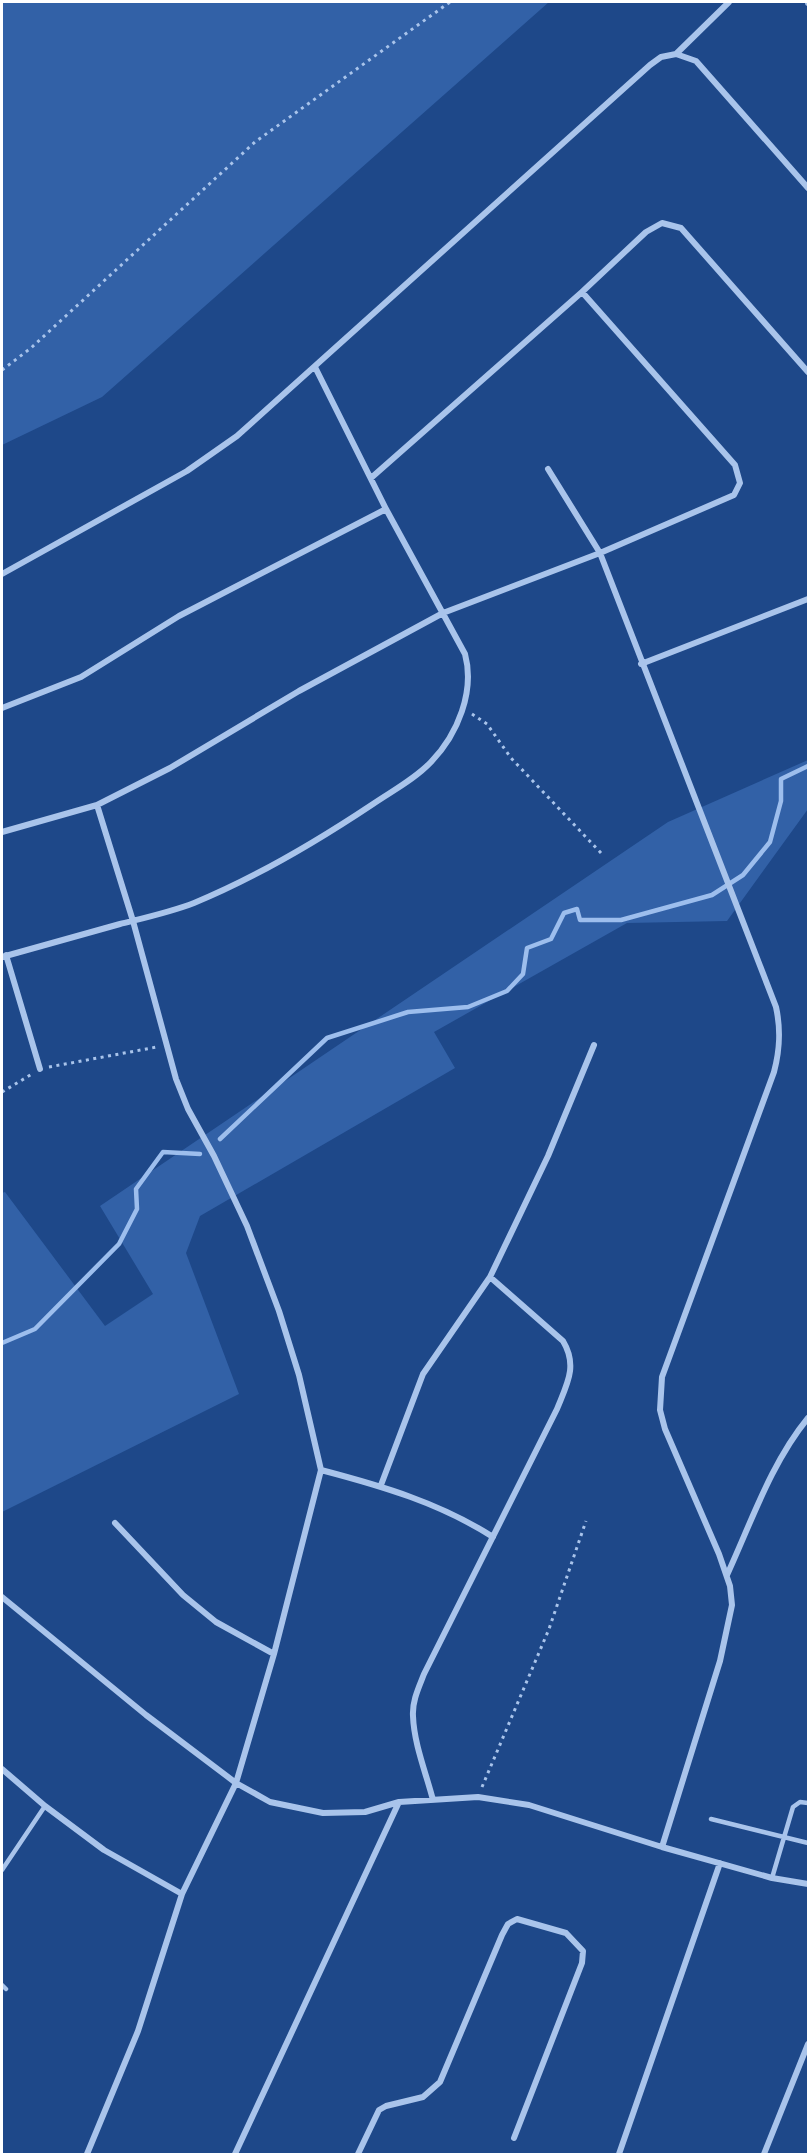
<svg xmlns="http://www.w3.org/2000/svg" width="810" height="2156" font-family="Helvetica,sans-serif">
	<style>
		.green { fill: #3261a7 }
		.lines { fill: none; stroke-linecap: round; stroke-linejoin: round }
		.stream { stroke: #9dbeed; stroke-width: 4.5 }
		.path { stroke: #a9c4eb; stroke-width: 3; stroke-dasharray: 3 4.5; stroke-linecap: butt }
		.lane { stroke: #a9c4eb; stroke-width: 4.5 }
		.street { stroke: #a9c4eb; stroke-width: 6 }
	</style>
	<rect width="100%" height="100%" fill="#1e4889"/>
	<path class="green" d="M2,2h547l-447,395 -100,48z
		M808,760v49l-81,112 -100,2 -193,109 21,36 -255,148 -14,37 53,141 -237,118v-319l3,-1 100,134 48,-32 -53,-88 568,-384z"/>
	<g class="lines">
		<path class="stream" d="M220,1139l107,-101 81,-26 60,-5 39,-16 16,-17 4,-26 24,-9 13,-26 13,-4 3,11h41l91,-25 31,-20 27,-33 11,-41v-22l27,-13
			M2,1343l33,-14 84,-85 18,-35 -1,-20 27,-37 37,2"/>
		<path class="path" d="M2,370l29,-22 224,-206 195,-140
			M472,714l15,10 24,34 90,95
			M49,1067l108,-20
			M2,1092l30,-18
			M482,1787l67,-158 37,-108"/>
		<path class="lane" d="M711,1819l97,24
			M2,1870l43,-64
			M772,1878l21,-71 7,-5 8,1
			M2,1985l4,4"/>
		<path class="street" d="M808,2v1
			M676,54l20,7 112,127
			M548,469l52,84 176,454c5,23 4,42 -2,65l-112,305 -2,33 5,19 54,125 11,32 2,19 -12,56 -58,186
			M371,478l211,-186 64,-60 16,-9 19,5 127,144
			M2,574l185,-103 50,-35 413,-371 11,-8 15,-3 53,-52
			M641,664l167,-65
			M2,708l79,-31 98,-61 207,-107
			M2,832l95,-27 73,-37 129,-77 144,-78 157,-60 134,-58 6,-12 -5,-18 -153,-173
			M6,955l34,114
			M2,957c39,-11 78,-22 118,-33 24,-6 51,-12 74,-21 63,-26 122,-61 179,-99 19,-13 42,-25 58,-42 27,-28 44,-71 34,-108l-79,-145 -71,-142
			M321,1470c61,16 119,33 172,67
			M381,1485l42,-111 67,-97 58,-121 46,-111
			M115,1523l68,72 33,27 58,32
			M727,1575c24,-52 44,-112 81,-157
			M2,1597l144,118 90,68 34,19 53,11 42,-1 34,-10 79,-5 51,8 133,42 110,31 36,6
			M2,1769l43,37 59,44 78,44
			M433,1800c-7,-27 -19,-56 -20,-84 -1,-15 6,-29 11,-42l133,-265c10,-25 21,-43 6,-68l-73,-64
			M87,2154l51,-123 44,-137 54,-111 38,-129 47,-184 -22,-95 -20,-64 -32,-85 -33,-70 -26,-47 -12,-30 -43,-158 -36,-116
			M235,2154l164,-352
			M358,2154l21,-44 7,-4 37,-9 17,-15 62,-147 6,-11 9,-5 49,14 17,18 -1,12 -68,175
			M619,2154l101,-291
			M764,2154l44,-110"/>
	</g>
	<rect width="810" height="2156" fill="none" stroke="#ffffff" stroke-width="6"/>
</svg>
